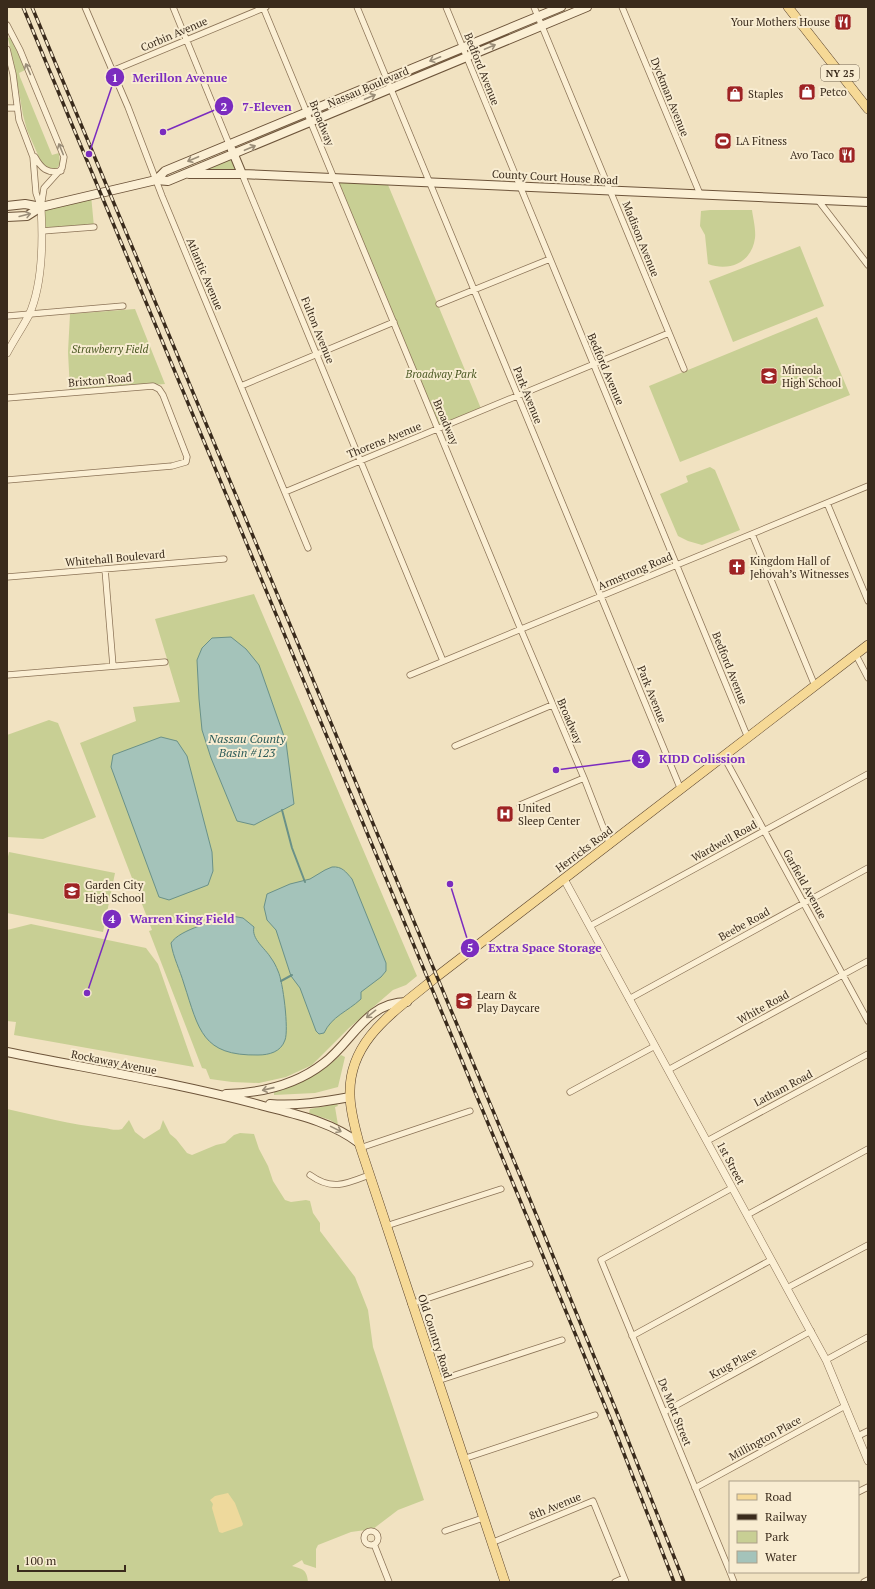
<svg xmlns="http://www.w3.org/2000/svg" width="875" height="1589" font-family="'PT Serif',serif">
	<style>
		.green { fill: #c8cf94 }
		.sand { fill: #eed99c }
		.water { fill: #a4c3ba; stroke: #6a9188 }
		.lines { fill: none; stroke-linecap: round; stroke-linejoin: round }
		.stream { stroke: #6a9188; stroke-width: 2 }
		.minor-casing { stroke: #8b7357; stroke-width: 7 }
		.tertiary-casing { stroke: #8b7357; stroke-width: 8 }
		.secondary-casing { stroke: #6d543a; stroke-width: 10 }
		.primary-casing { stroke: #58412c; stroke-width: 10 }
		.minor { stroke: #fbefd4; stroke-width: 5.5 }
		.tertiary { stroke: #fbefd4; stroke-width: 7 }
		.secondary { stroke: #fbefd4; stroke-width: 8 }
		.primary { stroke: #f6d996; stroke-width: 9 }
		.rail-casing { stroke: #3a2b1c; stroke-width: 3.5 }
		.rail { stroke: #f8ecd1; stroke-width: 2; stroke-dasharray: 6; stroke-linecap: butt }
		.oneway { stroke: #9a8d78 }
		.labels { text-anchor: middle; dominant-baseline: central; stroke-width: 4; stroke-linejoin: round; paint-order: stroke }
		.shield { fill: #f8ecd1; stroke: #736552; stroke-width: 1 }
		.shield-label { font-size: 10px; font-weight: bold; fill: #3a2b1c }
		.poi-label { font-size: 11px; fill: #3a2b1c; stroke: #f8ecd1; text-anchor: start }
		.street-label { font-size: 11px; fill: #3a2b1c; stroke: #f8ecd1 }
		.park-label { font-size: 11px; font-style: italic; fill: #4a5822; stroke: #f8ecd1 }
		.water-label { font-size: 12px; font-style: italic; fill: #2b5b58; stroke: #f8ecd1 }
		.leader { fill: none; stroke: #7b2cbf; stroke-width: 1.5 }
		.callout-dot { fill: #7b2cbf; stroke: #f8ecd1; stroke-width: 1.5 }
		.mark-label { font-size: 12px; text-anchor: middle; font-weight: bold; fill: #fff }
		.callout-label { font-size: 12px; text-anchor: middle; font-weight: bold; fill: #7b2cbf; stroke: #f8ecd1; stroke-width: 4; stroke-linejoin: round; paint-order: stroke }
	</style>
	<rect width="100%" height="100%" fill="#f1e2c1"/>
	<path class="green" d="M11,37l14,33 -6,3 1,4 32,78 7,-2 1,11 -4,5h-8l-6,-5 -15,-34 -4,-15 -8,-46 -7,-31z
		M233,157l7,15h-44z
		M334,178l52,2 96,231 -44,18z
		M91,195l3,32 -52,4 -1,-24z
		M710,210h42c1,8 4,19 3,28 -3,24 -25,34 -47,26l-3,-29 -5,-9 1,-15z
		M800,246l24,60 -91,36 -24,-61z
		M135,309l30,75 -95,7 -2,-39 2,-38z
		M817,317l33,78 -170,67 -31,-76z
		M710,467l5,3 25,60 -38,15 -14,-4 -10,-5 -18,-42 28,-12 -2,-6z
		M254,594l163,382 -11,9 -13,5 -44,38 -37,37 -26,12 -27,6 -27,-1 -22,-3 -4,-10 -4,-1 -53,-137 3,-1 -72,-187 56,-22 -3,-14 47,-5 -25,-83z
		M49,720l9,3 38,94 -53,22 -36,-2v-102z
		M9,852l106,21 -12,59 -96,-19v-52z
		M31,924l115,24 12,16 36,103 -180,-32 2,-13 -9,-1v-91z
		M341,1055l4,2 -7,30 -23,6 -41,2v-5c30,-8 43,-14 67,-35z
		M337,1104l1,2 -3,1 3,18 -8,-5 -21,-7 1,-4z
		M7,1109c32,7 64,16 97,19 7,1 11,3 18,1l7,-9 6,12 9,7 16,-10 3,-9 7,14 6,5 11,14 5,2 24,-10 9,-2 9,-8 6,-2 14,1 5,15 9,17 5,15 12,19 6,2 15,-2 4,1 3,12 7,10v8l35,46 13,33 5,37 51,153 -26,10 -25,19 -22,3 -33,13 -2,4v19l-12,-4 -2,-4 -10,6c10,3 15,3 16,16h-301z"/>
	<path class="sand" d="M228,1493l7,10 8,21 -1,2 -20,7 -3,-1 -7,-24 1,-4 -3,-4 5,-4z"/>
	<path class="water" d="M231,637l15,12 13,16 27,77 8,62 -40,21 -17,-4 -26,-63 -9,-28 -3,-31 -2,-39 5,-12 10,-10z
		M161,737l16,4 10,15 25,96 1,19 -5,14 -39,15 -10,-3 -48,-130 2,-12z
		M332,867c10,-1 14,5 20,12l34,84v8l-5,6 -20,15v7c-14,13 -29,17 -37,34l-5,1 -3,-3 -16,-43 -9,-12 -15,-46 -9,-10 -3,-13 3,-13 23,-10 20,-5 15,-9z
		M232,916l11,2 11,9c-3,12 11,21 17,31 3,4 5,8 7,13 5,10 11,59 7,69 -4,12 -16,15 -27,15 -56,1 -59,-25 -74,-71 -4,-14 -11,-27 -13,-41 9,-14 45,-22 61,-27z"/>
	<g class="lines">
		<path class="stream" d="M282,810l10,38 13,34
			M281,981l11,-6"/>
		<g class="minor-casing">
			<path id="minor" d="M85,7l43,100 34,89 146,352
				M173,7l56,137
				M263,7l258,623 63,148 26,67
				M357,7l324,783
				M446,7l302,731
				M534,7l150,362
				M622,7l78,187
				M7,25l13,25 44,107 -2,11 -18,20 -3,19
				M7,49l6,25 6,46 14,37 3,36 4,12
				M112,71l154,-64
				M7,108h10
				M35,157c6,11 12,17 26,14
				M242,174l201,487
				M818,200l50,65
				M42,231l52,-4
				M439,304l111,-45
				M7,316l116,-10
				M241,386l153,-64
				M7,398l146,-12 6,3 4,6 24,62 -1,5 -14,4 -165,14
				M285,492l384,-159
				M827,503l41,98
				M752,534l63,152
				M105,569l8,97
				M7,577l217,-18
				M856,655l12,23
				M7,675l158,-13
				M410,675l458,-189
				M455,746l97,-41
				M724,757l144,264
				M520,805l64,-27
				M590,926l278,-152
				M629,999l239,-131
				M668,1070l200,-109
				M570,1092l85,-46
				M707,1141l161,-87
				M360,1148l110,-37
				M310,1175c22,16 36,9 59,0
				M747,1215l121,-66
				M386,1226l115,-37
				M787,1288l81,-43
				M411,1304l119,-40
				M632,1336l139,-76
				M826,1360l42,-23
				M437,1381l125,-41
				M664,1412l147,-81
				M858,1436l10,-5
				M463,1459l132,-44
				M695,1488l150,-82
				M858,1492l10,-5
				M364 1538a7 7 0 1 1 14 0a7 7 0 1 1-14 0Z
				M445,1531l38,-13
				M491,1543l102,-42 33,81
				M374,1544l15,38
				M730,1572l-129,-312 131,-72
				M730,1572l4,10
				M615,1582l9,-4
				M864,1582l4,-2"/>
		</g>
		<g class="tertiary-casing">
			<path id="tertiary" d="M7,353c7,-13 15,-25 22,-38 14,-31 14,-74 12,-108
				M564,879l262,481 42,101"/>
		</g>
		<g class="secondary-casing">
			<path id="secondary" d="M232,150l10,24
				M189,174h53l626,28
				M156,180l9,-9 396,-164
				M7,206l18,-2 16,3 115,-27 12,1 419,-174
				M7,217l20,-1 14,-9
				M7,1052c84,17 170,31 253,53 34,9 70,16 99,38
				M226,1094c35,-1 70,-9 98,-31 29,-22 42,-61 83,-61
				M270,1104c27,2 53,-2 80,-7"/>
		</g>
		<g class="primary-casing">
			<path id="primary" d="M788,7l80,102
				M505,1582l-146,-439c-4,-16 -9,-32 -9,-48 -2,-56 47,-85 85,-117l433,-333"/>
		</g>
		<use href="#minor" class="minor"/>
		<use href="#tertiary" class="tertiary"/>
		<use href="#secondary" class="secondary"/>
		<use href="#primary" class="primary"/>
		<g class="rail-casing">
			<path id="rail" d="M23,7l492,1181 97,235 62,159
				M32,7l492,1178 96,235 64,162"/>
		</g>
		<use href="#rail" class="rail"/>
	</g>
	<defs><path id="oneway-shaft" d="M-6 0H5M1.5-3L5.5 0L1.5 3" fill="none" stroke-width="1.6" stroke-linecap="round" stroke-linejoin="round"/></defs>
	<g class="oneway">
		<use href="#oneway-shaft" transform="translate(490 47) rotate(-23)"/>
		<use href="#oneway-shaft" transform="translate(435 59) rotate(158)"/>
		<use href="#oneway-shaft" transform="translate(28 69) rotate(-113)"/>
		<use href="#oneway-shaft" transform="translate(370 97) rotate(-23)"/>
		<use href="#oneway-shaft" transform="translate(250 148) rotate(-23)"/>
		<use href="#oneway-shaft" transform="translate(61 149) rotate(-112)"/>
		<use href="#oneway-shaft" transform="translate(193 159) rotate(157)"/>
		<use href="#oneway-shaft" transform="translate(25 215) rotate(-14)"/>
		<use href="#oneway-shaft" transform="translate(371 1014) rotate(141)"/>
		<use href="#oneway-shaft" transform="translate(268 1089) rotate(167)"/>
		<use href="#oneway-shaft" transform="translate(336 1129) rotate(26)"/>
	</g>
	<defs>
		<g id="restaurant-square" transform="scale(0.9)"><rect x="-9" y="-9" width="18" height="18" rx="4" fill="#9e2324" stroke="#f8ecd1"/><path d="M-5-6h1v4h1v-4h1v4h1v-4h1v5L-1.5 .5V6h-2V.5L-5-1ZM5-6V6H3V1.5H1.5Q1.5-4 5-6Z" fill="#fff"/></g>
		<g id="shop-square" transform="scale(0.9)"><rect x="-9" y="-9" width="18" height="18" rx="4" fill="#9e2324" stroke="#f8ecd1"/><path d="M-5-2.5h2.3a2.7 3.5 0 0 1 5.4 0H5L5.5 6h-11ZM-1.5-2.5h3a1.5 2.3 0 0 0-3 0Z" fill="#fff"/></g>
		<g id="stadium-square" transform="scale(0.9)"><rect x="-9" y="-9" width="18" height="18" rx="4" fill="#9e2324" stroke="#f8ecd1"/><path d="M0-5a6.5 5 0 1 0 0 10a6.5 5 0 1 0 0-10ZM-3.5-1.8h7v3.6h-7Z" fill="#fff"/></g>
		<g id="school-square" transform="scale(0.9)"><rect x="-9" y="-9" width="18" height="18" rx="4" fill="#9e2324" stroke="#f8ecd1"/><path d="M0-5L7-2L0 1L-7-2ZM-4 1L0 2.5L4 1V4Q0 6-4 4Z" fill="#fff"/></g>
		<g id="church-square" transform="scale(0.9)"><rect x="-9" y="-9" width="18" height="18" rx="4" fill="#9e2324" stroke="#f8ecd1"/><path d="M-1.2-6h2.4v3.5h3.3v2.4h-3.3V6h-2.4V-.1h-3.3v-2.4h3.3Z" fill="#fff"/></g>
		<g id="hospital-square" transform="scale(0.9)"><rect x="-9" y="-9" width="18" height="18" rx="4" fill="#9e2324" stroke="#f8ecd1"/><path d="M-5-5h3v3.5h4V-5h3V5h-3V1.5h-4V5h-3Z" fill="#fff"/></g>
	</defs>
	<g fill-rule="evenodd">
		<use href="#restaurant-square" x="843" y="22"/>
		<use href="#shop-square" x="807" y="92"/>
		<use href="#shop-square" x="735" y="94"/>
		<use href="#stadium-square" x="723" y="141"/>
		<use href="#restaurant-square" x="847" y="155"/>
		<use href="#school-square" x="769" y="376"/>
		<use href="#church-square" x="737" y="567"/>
		<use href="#hospital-square" x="505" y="814"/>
		<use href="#school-square" x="72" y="891"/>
		<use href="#school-square" x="464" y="1001"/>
	</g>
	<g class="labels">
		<rect class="shield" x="821" y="65" width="38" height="16" rx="3"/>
		<g class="shield-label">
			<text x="840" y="73">NY 25</text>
		</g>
		<g class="poi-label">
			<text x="830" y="22" text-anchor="end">Your Mothers House</text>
			<text x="820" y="92">Petco</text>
			<text x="748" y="94">Staples</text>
			<text x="736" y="141">LA Fitness</text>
			<text x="834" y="155" text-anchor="end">Avo Taco</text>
			<text x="782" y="370">Mineola<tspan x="782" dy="13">High School</tspan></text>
			<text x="750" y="561">Kingdom Hall of<tspan x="750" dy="13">Jehovah’s Witnesses</tspan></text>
			<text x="518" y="808">United<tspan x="518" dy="13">Sleep Center</tspan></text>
			<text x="85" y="885">Garden City<tspan x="85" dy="13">High School</tspan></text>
			<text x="477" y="995">Learn &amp;<tspan x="477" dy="13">Play Daycare</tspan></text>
		</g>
		<g class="street-label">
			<text transform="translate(174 34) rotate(-23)">Corbin Avenue</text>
			<text transform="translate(482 69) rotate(68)">Bedford Avenue</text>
			<text transform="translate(368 87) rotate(-23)">Nassau Boulevard</text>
			<text transform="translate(670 97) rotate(68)">Dyckman Avenue</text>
			<text transform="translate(322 123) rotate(68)">Broadway</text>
			<text transform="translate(555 177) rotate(3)">County Court House Road</text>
			<text transform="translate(641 239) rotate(68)">Madison Avenue</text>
			<text transform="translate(205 274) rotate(67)">Atlantic Avenue</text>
			<text transform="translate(318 330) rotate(68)">Fulton Avenue</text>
			<text transform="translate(606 369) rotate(67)">Bedford Avenue</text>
			<text transform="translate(100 380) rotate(-5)">Brixton Road</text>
			<text transform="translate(528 395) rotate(68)">Park Avenue</text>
			<text transform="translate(446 422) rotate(67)">Broadway</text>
			<text transform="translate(384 440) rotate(-22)">Thorens Avenue</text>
			<text transform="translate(115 558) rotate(-5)">Whitehall Boulevard</text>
			<text transform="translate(635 571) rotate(-23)">Armstrong Road</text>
			<text transform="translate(730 668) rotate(68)">Bedford Avenue</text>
			<text transform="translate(652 694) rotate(68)">Park Avenue</text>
			<text transform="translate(570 721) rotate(67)">Broadway</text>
			<text transform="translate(724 841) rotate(-29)">Wardwell Road</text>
			<text transform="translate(584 849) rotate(-37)">Herricks Road</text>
			<text transform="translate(805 884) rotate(61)">Garfield Avenue</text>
			<text transform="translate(744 924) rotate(-29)">Beebe Road</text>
			<text transform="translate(763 1007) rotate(-29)">White Road</text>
			<text transform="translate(114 1062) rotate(11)">Rockaway Avenue</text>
			<text transform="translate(783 1088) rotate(-28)">Latham Road</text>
			<text transform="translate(731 1163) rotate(62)">1st Street</text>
			<text transform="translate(435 1336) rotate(72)">Old Country Road</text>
			<text transform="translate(733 1363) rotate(-29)">Krug Place</text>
			<text transform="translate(675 1412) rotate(68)">De Mott Street</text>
			<text transform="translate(765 1438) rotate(-29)">Millington Place</text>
			<text transform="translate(555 1506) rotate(-22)">8th Avenue</text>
		</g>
		<g class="park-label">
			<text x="110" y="349">Strawberry Field</text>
			<text x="441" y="374">Broadway Park</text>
		</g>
		<g class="water-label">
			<text x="247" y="738">Nassau County<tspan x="247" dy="14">Basin #123</tspan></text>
		</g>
	</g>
	<path class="leader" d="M89 154L115 77M163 132L224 106M556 770L641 759M87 993L112 919M450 884L470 948"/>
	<g class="callout-dot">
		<circle cx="89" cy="154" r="4"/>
		<circle cx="163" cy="132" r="4"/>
		<circle cx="556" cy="770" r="4"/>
		<circle cx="87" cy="993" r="4"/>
		<circle cx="450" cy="884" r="4"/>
		<circle cx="115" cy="77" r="10"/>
		<circle cx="224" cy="106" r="10"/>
		<circle cx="641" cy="759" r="10"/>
		<circle cx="112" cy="919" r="10"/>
		<circle cx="470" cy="948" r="10"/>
	</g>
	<g class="mark-label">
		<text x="115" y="82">1</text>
		<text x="224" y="111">2</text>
		<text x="641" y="763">3</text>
		<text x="112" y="923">4</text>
		<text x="470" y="952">5</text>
	</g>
	<g class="callout-label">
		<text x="180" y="82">Merillon Avenue</text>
		<text x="267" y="111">7-Eleven</text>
		<text x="702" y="763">KIDD Colission</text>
		<text x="182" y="923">Warren King Field</text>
		<text x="545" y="952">Extra Space Storage</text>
	</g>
	<rect width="875" height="1589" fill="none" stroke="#3a2b1c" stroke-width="16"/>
	<rect x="729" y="1481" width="130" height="92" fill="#f8ecd1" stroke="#ac9f89"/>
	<rect x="737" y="1494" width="20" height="6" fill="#f6d996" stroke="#ac9f89"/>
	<text x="765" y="1501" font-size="12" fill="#3a2b1c">Road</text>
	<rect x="737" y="1514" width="20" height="6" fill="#3a2b1c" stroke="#ac9f89"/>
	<text x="765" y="1521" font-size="12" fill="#3a2b1c">Railway</text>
	<rect x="737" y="1531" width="20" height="12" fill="#c8cf94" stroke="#ac9f89"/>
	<text x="765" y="1541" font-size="12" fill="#3a2b1c">Park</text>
	<rect x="737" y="1551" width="20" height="12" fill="#a4c3ba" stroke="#ac9f89"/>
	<text x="765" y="1561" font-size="12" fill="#3a2b1c">Water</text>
	<path d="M18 1565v6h107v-6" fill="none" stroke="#3a2b1c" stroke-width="2"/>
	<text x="24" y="1565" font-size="12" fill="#3a2b1c" stroke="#f8ecd1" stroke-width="3" paint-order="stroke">100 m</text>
</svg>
